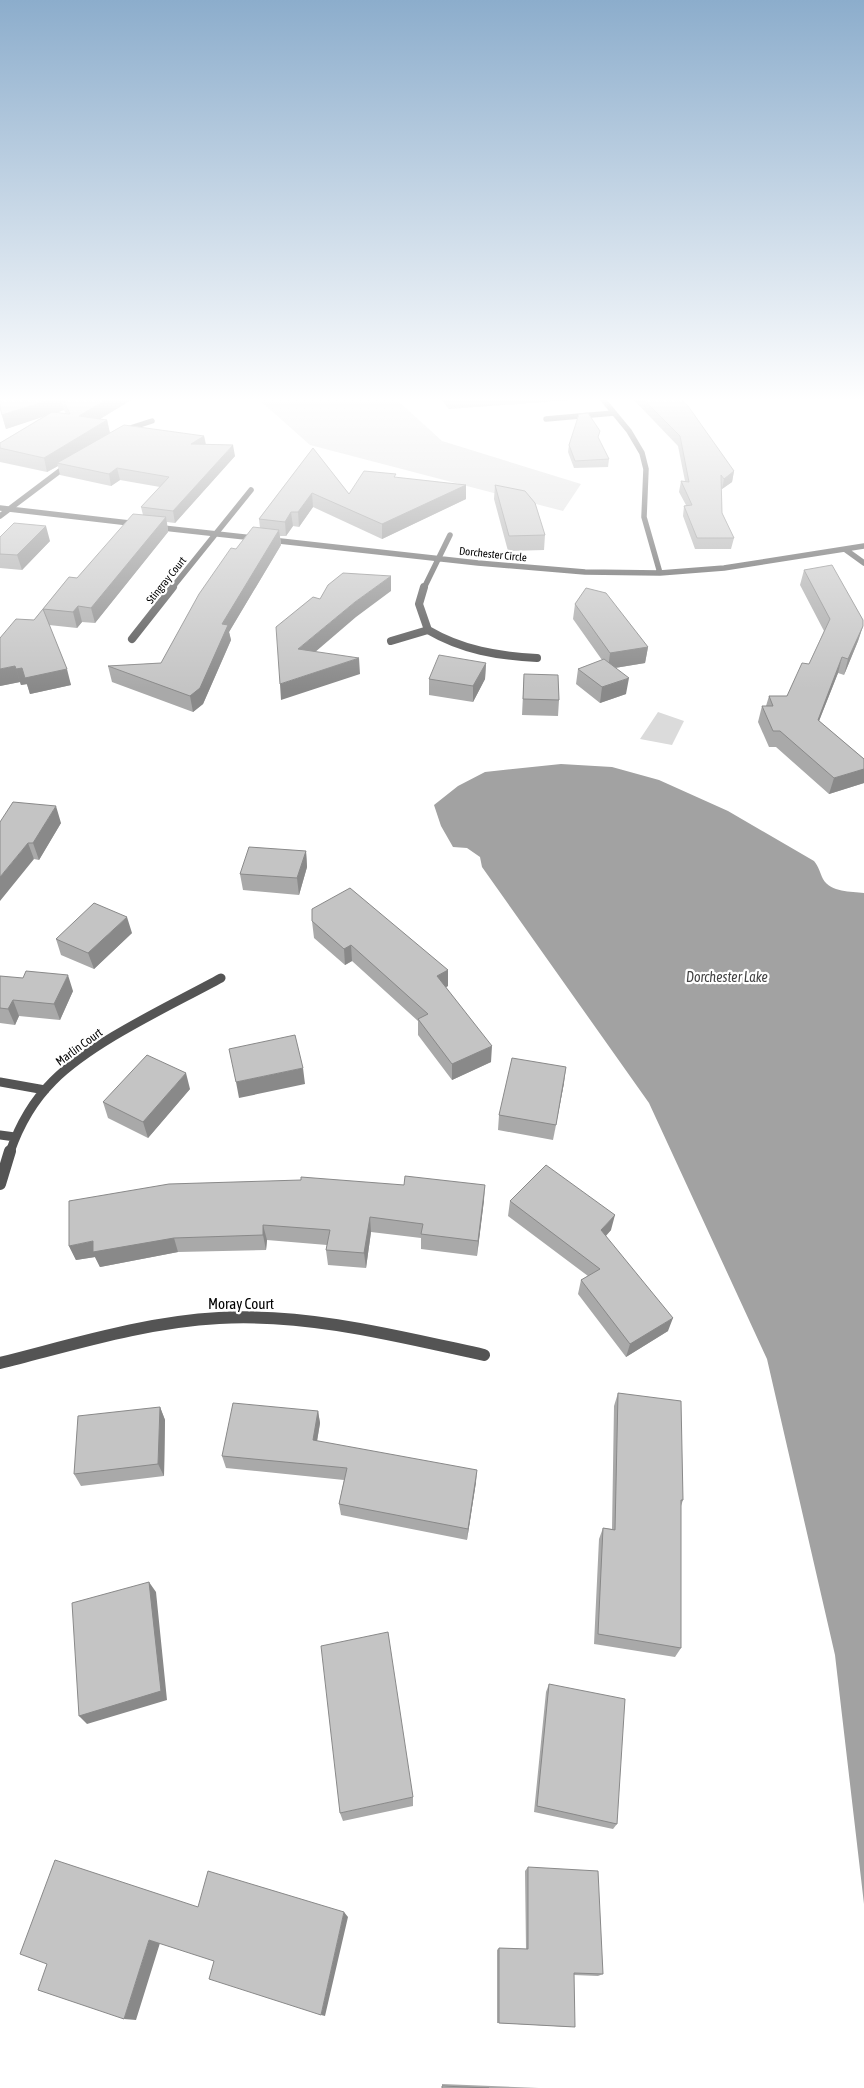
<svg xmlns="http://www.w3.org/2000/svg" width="864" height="2088" font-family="'Asap Condensed',sans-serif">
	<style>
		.green { fill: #dbdbdb }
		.water { fill: #a2a2a2 }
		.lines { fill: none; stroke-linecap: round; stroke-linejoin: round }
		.lane { stroke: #545454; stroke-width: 8 }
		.street-far3 { stroke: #545454; stroke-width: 5.5 }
		.street-far2 { stroke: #545454; stroke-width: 8 }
		.street-far1 { stroke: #545454; stroke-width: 9 }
		.street { stroke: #545454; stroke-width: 12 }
		.wall { fill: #a9a9a9; fill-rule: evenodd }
		.shaded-wall { fill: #898989 }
		.building { fill: #c4c4c4; stroke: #898989 }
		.labels { text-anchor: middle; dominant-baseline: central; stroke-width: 4.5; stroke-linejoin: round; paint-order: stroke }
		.far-street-label { font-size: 11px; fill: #000; stroke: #fff }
		.street-label { font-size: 12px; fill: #000; stroke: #fff }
		.water-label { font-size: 14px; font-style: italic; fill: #434343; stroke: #fff }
		.near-street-label { font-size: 15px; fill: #000; stroke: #fff }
	</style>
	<rect width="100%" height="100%" fill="#fff"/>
	<path class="green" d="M256,397h131l10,3 45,41 139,43 -18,27 -253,-66z
		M658,712l26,9 -12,24 -32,-6z"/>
	<path class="water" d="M561,764l51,3 47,13 69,31 86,50c5,6 6,12 9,18 8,14 28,12 41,14v1011l-29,-249 -68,-296 -118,-256 -167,-236 -2,-10 -13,-9 -14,-1 -12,-21 -7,-21 24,-19 27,-14z"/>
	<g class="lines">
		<path class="lane" d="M391,641l37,-11"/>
		<path class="street-far3" d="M601,397l28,34 13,22 4,16 -2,48 16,56
			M546,419l68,-6
			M124,430l28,-9
			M0,508l138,16
			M0,516l69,-52
			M154,527l324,36 107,9 75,1 64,-5 140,-22
			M846,550l18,13
			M172,588l79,-98
			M424,588l26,-53"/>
		<path class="street-far2" d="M424,587l-5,17 9,26c34,20 70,26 109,28
			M132,639l41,-52"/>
		<path class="street-far1" d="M0,1082l45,8
			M0,1135l15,2
			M10,1152c9,-26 23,-51 43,-71 40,-40 117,-75 168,-103"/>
		<path class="street" d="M0,1184l10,-33
			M0,1363c72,-18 144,-41 219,-45 89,-5 178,18 265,37"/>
	</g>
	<path class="wall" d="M0,397h136l-36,22 7,1 3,13 94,3 2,8 29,12 -60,67 -8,-1 1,10 -73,91 -13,-1 -5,6 -28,-3 22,60 -41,9 -3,-10 -6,1 -1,-3 -20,4 34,-66 35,-43 8,1 66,-63 -2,-8 19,-20 -40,-7 -9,6 -51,-11 -2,-9 -11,6 -47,-10v-19l44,-27 -38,13 -6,-20zM64,410l2,4 -10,-1z
		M439,397h135l-1,3 -124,9z
		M631,397h47l56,74 -2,11 -10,7 -1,-1 1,25 12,25 -3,11h-36l-12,-33 1,-10 2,-1 -7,-13 2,-11h4l-7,-35z
		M598,439l11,20 -1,8 -34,1 -6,-16 1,-7z
		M313,448l36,46 47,-16 70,7v14l-84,40 -69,-32 -14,20 -6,-1 -7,10h-6l1,9 -52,87 2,8 -28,64 -10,8 -81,-30 -4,-16 53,-3 75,-114 24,-21 -1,-9z
		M495,485l50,50 -1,15 -36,1 -14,-52z
		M0,537l50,4 -28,29 -22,-2z
		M804,570l59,56 -5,15 -14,34 -6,-2 -19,48 45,38v24l-35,11 -53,-47h-7l-11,-25 4,-16h4l3,-10h18l22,-32 15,-33 -24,-46z
		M575,604l73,43 -3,16 -30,5 11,26 -26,9 -24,-19 2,-15 24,-9 -29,-41z
		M486,663l-1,16 -12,23 -44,-7v-16z
		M524,674l35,26 -1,16 -36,-1z
		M0,822l61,1 -22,37 -5,-1z
		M306,851l1,16 -8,28 -56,-5 -3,-16z
		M312,921l136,49v16l-2,1 45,75 -39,18 -34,-45v-14l-66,-60 -7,4 -31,-27z
		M132,933l-38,36 -33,-14 -5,-16z
		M0,976l73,15 -13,29 -41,-4 -4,9 -15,-2z
		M564,1083l-11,57 -55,-10 1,-15z
		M190,1089l-42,49 -40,-20 -5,-16z
		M484,1200l-7,56 -56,-7v-11l-50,-6 -5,36 -38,-3 -2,-15 1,-5 -60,-5 -1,10 -88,2 -78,15 -5,-10 -19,3 -7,-14z
		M510,1201l101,29 -5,6 62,95 -42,26 -48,-63 3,-14 7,-4 -80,-60z
		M618,1393l65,107 -2,6v142l-6,9 -81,-13 5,-105 4,-11 9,1 2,-123z
		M160,1407l5,13 -1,56 -83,10 -7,-12z
		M318,1411l2,12 -3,18 159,41 -9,58 -126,-25 -2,-11 5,-24 -118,-12 -4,-12z
		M549,1684l68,140 -4,5 -79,-17 12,-120z
		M413,1797v9l-70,15 -3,-8z
		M528,1867l75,107 -5,2 -24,-1 -3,52 -74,-4v-73l2,-2 27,1 -1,-78z
		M442,2084l97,4h1h-98z"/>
	<path class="shaded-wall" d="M59,397h2l3,13 -58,19 -4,-14z
		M111,397h25l-54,33 -3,-14z
		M107,420l3,14 -53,29 1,3 -11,6 -3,-14z
		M204,436l2,12 -15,-4z
		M233,445l2,11 -60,67 -2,-12z
		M117,468l3,12 -9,6 -2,-12z
		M734,471l-2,11 -10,7 2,-10z
		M466,485v14l-84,40v-15z
		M312,493l1,14 -14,20 -1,-15z
		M291,512l2,14 -7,10 -1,-14z
		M166,517l2,15 -73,91 -4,-15z
		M46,526l4,15 -28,29 -5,-15z
		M279,530l2,15 -52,87 2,8 -28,64 -10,8 -3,-16 32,-72z
		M391,576v15l-35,26 -56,48 -2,-16 57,-47z
		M78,606l4,16 -5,6 -4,-16z
		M863,626l-5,15 -14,34 4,-16z
		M648,647l-3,16 -37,6 2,-16z
		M842,657l-4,16 -25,63 5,-16z
		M359,658l1,16 -79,26 -1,-16z
		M486,663l-1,16 -12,23v-16z
		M15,666l5,16 -20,4v-17z
		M22,668l5,16 -6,1 -5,-16z
		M67,669l4,16 -41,9 -5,-16z
		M629,678l-3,16 -26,9 2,-16z
		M864,769v14l-35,11 5,-16z
		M56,806l5,17 -22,37 -6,-17z
		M28,843l6,16 -34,42v-24z
		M306,851l1,16 -8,28 -2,-17z
		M127,917l5,16 -38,36 -6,-16z
		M351,945l1,16 -7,4 -1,-16z
		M448,970v16l-11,6v-16z
		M68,975l5,16 -13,29 -6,-16z
		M13,1000l6,16 -4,9 -7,-16z
		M492,1046l-1,16 -39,18v-16z
		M566,1067l-2,16 -11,57 3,-15z
		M303,1068l2,16 -66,14 -3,-16z
		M186,1073l4,16 -42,49 -5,-16z
		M485,1185l-1,15 -7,56 1,-15z
		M615,1215l-4,15 -13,14 3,-14z
		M370,1217l1,15 -5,36 -2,-15z
		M263,1225l4,15 -1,10 -3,-15z
		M174,1238l4,14 -78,15 -5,-10 -19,3 -7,-14 24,-5z
		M673,1318l-5,13 -42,26 4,-13z
		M160,1407l5,13 -1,56 -6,-12z
		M318,1411l2,12 -5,30 -2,-13z
		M477,1470l-1,12 -9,58 1,-11z
		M149,1582l7,10 11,108 -80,24 -8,-8z
		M344,1912l4,5 -23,99 -4,-1z
		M149,1940l11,3 -24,77 -12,-1z"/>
	<path class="building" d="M0,397h59l-57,18 -2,-8z
		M62,397h49l-32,19 28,4 -63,38 -44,-10v-5l52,-31 18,2z
		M446,397h57l-54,4z
		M641,397h37l10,9 46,65 -10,8 -3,-4 1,38 12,25h-37l-13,-32 8,-1 -11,-24 8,1 -9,-46z
		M588,413l12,18 -2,6 11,22 -34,2 -6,-16 10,-31z
		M124,425l80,11 -13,8 42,1 -60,66 -32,-4 28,-30 -52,-9 -8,6 -52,-11z
		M313,448l36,46 15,-23 32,3 -2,3 72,8 -84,39 -70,-31 -14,19h-7l-6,10 -26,-3z
		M495,485l30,6 10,12 10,32 -36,1z
		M133,514l33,3 -75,91 -13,-2 -5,6 -30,-3 24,60 -42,9 -3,-10 -6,1 -1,-3 -15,3v-31l16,-19 18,1 35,-43 8,1z
		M14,523l32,3 -29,29 -17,-1v-17z
		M253,527l26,3 -57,94 6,1 -28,63 -10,8 -82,-30 53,-3 38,-69 32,-46 5,1z
		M832,565l31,55v6l-15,33 -6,-2 -24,63 46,39v10l-30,9 -54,-47h-7l-11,-25h11l-4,-10h18l15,-33 7,1 21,-45 -26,-49z
		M343,573l48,3 -36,26 -57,47 61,9 -79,26 -4,-57 37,-30 7,2 8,-14z
		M586,588l20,5 42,54 -38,6 -35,-49z
		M439,655l47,8 -13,23 -44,-7z
		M604,659l25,19 -27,9 -24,-18z
		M524,674l34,1 1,25 -36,-1z
		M13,802l43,4 -23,37h-5l-28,34v-55z
		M249,847l57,4 -9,27 -57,-4z
		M350,888l98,82 -11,6 55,70 -40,18 -34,-45 10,-5 -77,-69 -7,4 -32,-28v-12z
		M94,903l33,14 -39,36 -32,-14z
		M26,971l42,4 -14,29 -41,-4 -5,9 -8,-1v-32l23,2z
		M295,1035l8,33 -67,14 -7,-33z
		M147,1055l39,18 -43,49 -40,-20z
		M512,1058l54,9 -10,58 -57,-10z
		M546,1165l69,50 -14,15 72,88 -43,26 -49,-64 19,-11 -90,-68z
		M405,1176l80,9 -7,56 -57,-7 2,-10 -53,-7 -6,36 -38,-3 4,-20 -67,-5v10l-89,3 -81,14v-11l-24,5v-45l100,-17 132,-4v-3l103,8z
		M618,1393l63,8 2,99h-2v148l-83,-14 5,-106 12,2z
		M233,1403l85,8 -5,29 164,30 -9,59 -129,-25 8,-36 -125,-12z
		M160,1407l-2,57 -84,10 4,-58z
		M149,1582l12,109 -82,25 -7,-113z
		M388,1632l25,165 -73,16 -19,-167z
		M549,1684l76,15 -8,125 -80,-18z
		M55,1860l143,47 10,-36 136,41 -23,103 -112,-36 5,-18 -65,-21 -25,79 -86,-29 9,-26 -27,-10z
		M528,1867l70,4 5,103 -29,-1 1,54 -76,-4v-75l29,1z
		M442,2086l47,2h-47z"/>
	<linearGradient id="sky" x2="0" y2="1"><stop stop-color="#8cadcc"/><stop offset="0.58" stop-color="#fff"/><stop offset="1" stop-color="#fff" stop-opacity="0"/></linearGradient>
	<rect width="864" height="689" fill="url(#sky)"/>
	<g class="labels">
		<g class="far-street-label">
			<text transform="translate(493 554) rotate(6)">Dorchester Circle</text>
			<text transform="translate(166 580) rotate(-51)">Stingray Court</text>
		</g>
		<g class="street-label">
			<text transform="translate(79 1047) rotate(-36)">Marlin Court</text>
		</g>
		<g class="water-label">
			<text x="727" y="977">Dorchester Lake</text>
		</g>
		<g class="near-street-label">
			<text x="241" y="1303">Moray Court</text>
		</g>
	</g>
</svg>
